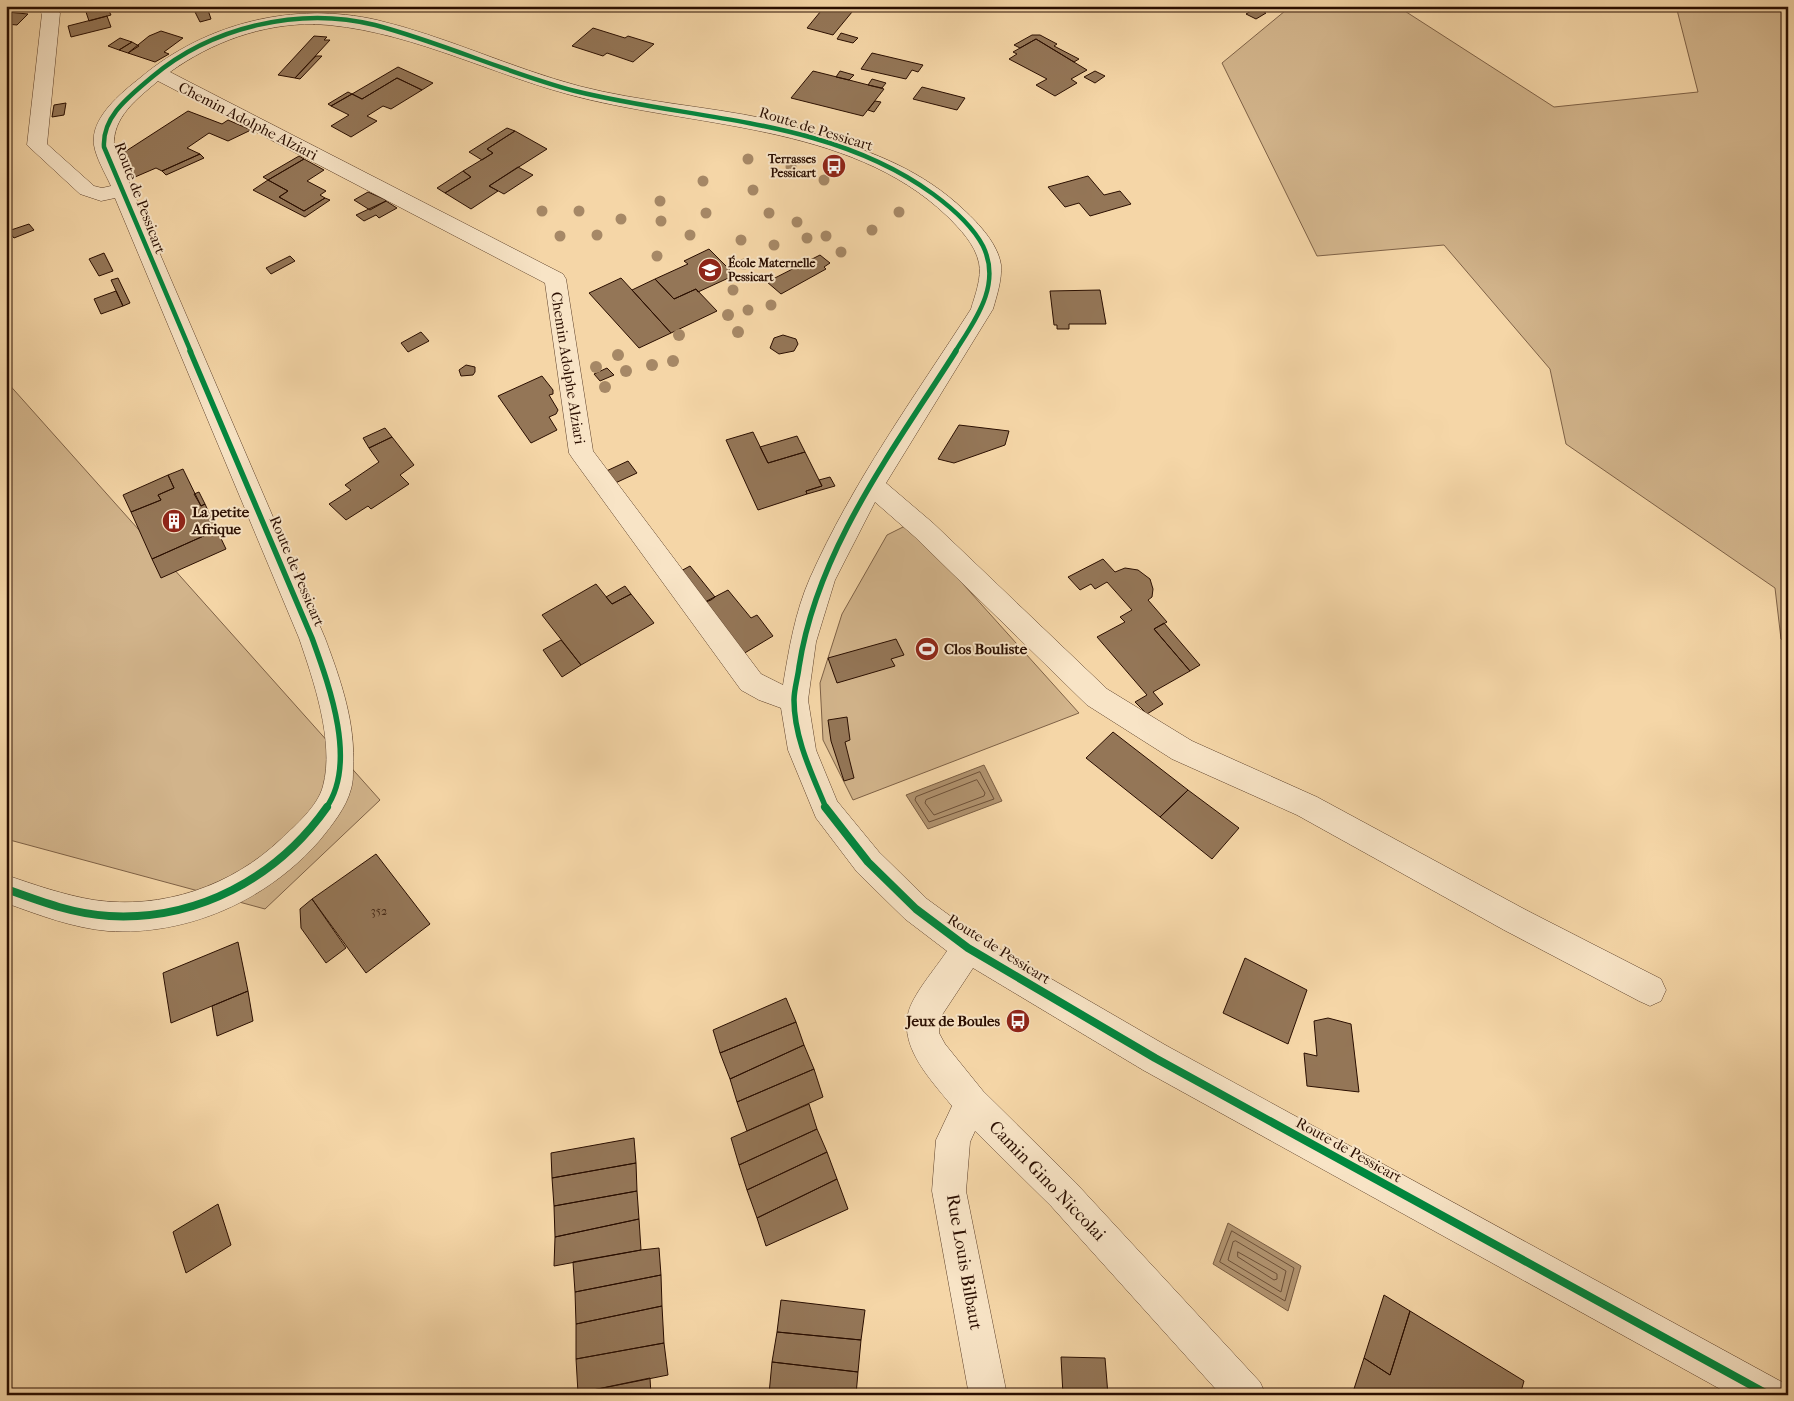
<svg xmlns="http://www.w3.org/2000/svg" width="1794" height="1401" font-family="'IM FELL French Canon',serif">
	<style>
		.green { fill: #d2b48b; stroke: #7e6146 }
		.water { fill: #b0926e; stroke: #7a5d42 }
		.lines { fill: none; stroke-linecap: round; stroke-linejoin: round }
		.shore { stroke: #6d5037; stroke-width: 1 }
		.building { fill: #947657; stroke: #2a0e00 }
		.minor-casing { stroke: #5d402a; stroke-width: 1 }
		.minor { fill: #f8e4c6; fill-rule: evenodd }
		.cycleway-far2-casing { stroke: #f8e4c6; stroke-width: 7 }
		.cycleway-far1-casing { stroke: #f8e4c6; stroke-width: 9 }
		.cycleway-casing { stroke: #f8e4c6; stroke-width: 11 }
		.cycleway-far2 { stroke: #00873e; stroke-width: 4.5 }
		.cycleway-far1 { stroke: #00873e; stroke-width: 5.5 }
		.cycleway { stroke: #00873e; stroke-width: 8 }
		.tree { fill: #a68866 }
		.labels { text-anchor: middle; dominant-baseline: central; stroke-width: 4; stroke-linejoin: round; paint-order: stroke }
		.far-poi-label { font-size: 12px; font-weight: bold; fill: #2a0e00; stroke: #f8e4c6; text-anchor: end }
		.number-label { font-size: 12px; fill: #442816 }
		.street-label { font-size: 15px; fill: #2a0e00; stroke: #f8e4c6 }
		.poi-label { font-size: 15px; font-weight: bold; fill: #2a0e00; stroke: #f8e4c6; text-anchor: start }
		.near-street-label { font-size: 18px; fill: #2a0e00; stroke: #f8e4c6 }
	</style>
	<rect width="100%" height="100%" fill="#f5d6a7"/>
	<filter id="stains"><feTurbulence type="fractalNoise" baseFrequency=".004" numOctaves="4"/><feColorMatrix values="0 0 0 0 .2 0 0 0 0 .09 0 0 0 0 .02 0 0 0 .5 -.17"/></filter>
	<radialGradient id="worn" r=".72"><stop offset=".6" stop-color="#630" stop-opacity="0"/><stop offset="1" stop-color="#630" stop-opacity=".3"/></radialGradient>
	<path class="green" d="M1291,6h106l157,101 144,-15 -22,-86h112v638l-7,-5 -6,-51 -209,-144 -16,-75 -106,-124 -127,11 -95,-193z
		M6,381l374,419 -115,109 -259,-70z
		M909,524l170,189 -226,87 -30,-60 -3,-57 22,-69 45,-79z"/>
	<path class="water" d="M984,765l18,36 -74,28 -22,-34z
		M1228,1223l73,43 -13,45 -75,-47z"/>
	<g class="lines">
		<path class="shore" d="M980,772l14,27 -65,23 -14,-22 1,-3z
			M977,780l8,13 -1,3 -50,19 -9,-12 1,-3z
			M1232,1231l62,37 -9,33 -65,-39z
			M1236,1241l50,30 -5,21 -53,-32 5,-18z
			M1238,1252l39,22v5l-3,1 -36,-23z"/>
	</g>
	<path class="building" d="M84,6h43l-18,5 2,4 -22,6z
		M825,6h32l-24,29 -26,-7z
		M1256,8l10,5 -10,6 -10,-5z
		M208,10l3,9 -11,3 -5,-10z
		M7,12l21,2 -11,11 -11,-1z
		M107,16l4,11 -40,10 -3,-11z
		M593,28l32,10 3,-2 26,8 -21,18 -26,-9 -4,3 -31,-10z
		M161,31l22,7 -19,14 5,2 -14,8 -27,-9 21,-17z
		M841,33l17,5 -5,5 -16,-4z
		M1032,35h8l17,9 -3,2 25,13 -5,3 -38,-23 -16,9 -6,-3z
		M314,36l13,1 -3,3h6l-35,38 -17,-3z
		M120,38l12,4 -13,8 -11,-4z
		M1036,39l51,31 -16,9 6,4 -22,13 -19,-11 11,-6 -38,-20 8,-5 -4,-2z
		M132,42l7,4 -11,7 -9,-3z
		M872,53l51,12 -5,7 -6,-2 -6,9 -45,-10z
		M316,56h6l-22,23 -5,-1z
		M398,67l35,16 -11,7 -25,-12 -35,21 -10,-5z
		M813,71l36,9 35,9 -21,27 -72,-18z
		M840,71l14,4 -5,5 -13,-3z
		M1095,71l10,5 -10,7 -11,-6z
		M397,78l25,12 -31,19 -8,-3 -16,10 10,5 -26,16 -20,-11 18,-11 -18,-9 21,-12 10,5z
		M872,79l14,4 -4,5 -14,-3z
		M922,87l43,11 -8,12 -44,-11z
		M348,92l4,2 -21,12 -3,-2z
		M875,101l6,1 -7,10 -6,-2z
		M66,103l-2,12 -12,2 2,-12z
		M188,111l34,13 6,-4 23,10 -23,11 -19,-8 -22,15 13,6 -38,17 -6,-3 -21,9 -12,-24z
		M507,128l8,3 -28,18 6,4 -11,7 -13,-8z
		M515,131l32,18 -58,37 9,5 -27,18 -26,-16 26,-16 -8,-6 30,-18 -6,-4z
		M200,154l4,4 -38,17 -4,-4z
		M299,156l5,3 -36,21 -5,-3z
		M304,159l20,11 -17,11 19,10 -6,4 5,3 -21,13 -25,-14 9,-6 -20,-11z
		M518,167l15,8 -29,19 -15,-8z
		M463,171l8,6 -26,16 -8,-5z
		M1088,176l16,19 16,-4 11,13 -41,12 -11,-13 -14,4 -17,-20z
		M268,180l20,11 -9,6 25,14 21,-13 5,2 -25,17 -52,-27z
		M368,192l16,7 2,2 -16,9 -16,-10z
		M386,201l11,7 -18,10 -3,-3 -12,6 -8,-6z
		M29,224l5,6 -20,8 -6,-7z
		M709,249l26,26 -37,17 -2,-3 -22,10 -19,-20 33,-15 -4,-3z
		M104,253l9,18 -14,5 -10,-17z
		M820,255l10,8 -6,4 2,2 -45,25 -14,-12z
		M290,256l5,5 -24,13 -5,-6z
		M118,278l12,25 -7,3 -12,-26z
		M621,278l11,12 39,43 -32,15 -50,-55z
		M655,279l19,20 22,-10 21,22 -46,22 -39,-43z
		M1100,290l6,34h-37v5h-12v-4h-3l-4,-34z
		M116,291l7,15 -22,8 -7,-15z
		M421,332l8,9 -21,11 -7,-9z
		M783,335l13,4 2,5 -4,7 -15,3 -9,-6 4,-10z
		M466,365l9,2v5l-2,3 -12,1 -2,-6z
		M607,368l7,7 -14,6 -6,-7z
		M542,376l11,14v4l-4,1 9,15 -2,4 -7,3 8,13 -26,13 -33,-47z
		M959,425l50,6 -4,14 -51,18 -16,-4z
		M385,428l7,9 -23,11 -6,-10z
		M753,432l15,31 37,-11 17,34 -16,5 1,3 -49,16 -32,-70z
		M797,436l8,16 -37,11 -8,-16z
		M392,437l22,28 -14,10 9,9 -38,25 -3,-3 -22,14 -17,-16 22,-14 -6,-5 34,-23 -10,-14z
		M628,461l9,12 -26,12 -9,-12z
		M183,469l18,37 4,-2 12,26 -65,29 -21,-47 30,-12 -3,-5 16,-7 -6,-13z
		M168,475l6,13 -16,7 3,5 -30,12 -8,-17z
		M830,477l5,9 -28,8 -1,-3 16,-5 -3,-6z
		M199,492l6,12 -4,2 -7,-12z
		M217,530l9,19 -65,29 -9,-19z
		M1103,559l12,13 10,-4 13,2 12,9 3,10 -1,8 -4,3 19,22 -13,7 36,42 -37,21 10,12 -16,10 -12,-12 12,-7 -50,-58 28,-15 -5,-5 12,-7 -25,-28 -12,7 -4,-5 -11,6 -12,-13z
		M690,566l25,31 -4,3 -8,3 -24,-31z
		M596,584l16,20 19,-10 23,29 -73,42 -39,-50z
		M625,586l6,8 -19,10 -6,-7z
		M728,590l23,28 6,-3 16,21 -30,18 -40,-51z
		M1164,623l36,42 -10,6 -36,-42z
		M896,639l8,16 -13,4 4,7 -58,17 -9,-25z
		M561,640l20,25 -19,12 -19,-27z
		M847,717l3,23 -5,2 9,36 -10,3 -13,-40 -3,-21z
		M1113,732l75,58 -28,27 -74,-59z
		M1188,790l51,38 -27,31 -52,-42z
		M376,854l54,70 -64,49 -54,-74z
		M312,899l34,49 -20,15 -25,-35 -1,-19z
		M238,942l10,49 -77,32 -8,-50z
		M1245,958l62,32 -19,54 -65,-31z
		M248,991l5,30 -36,15 -5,-30z
		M786,998l10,24 -76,31 -7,-23z
		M1328,1018l23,6 8,68 -52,-6 -3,-33 13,3 -3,-35z
		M796,1022l8,23 -74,34 -10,-26z
		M804,1045l10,24 -77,33 -7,-23z
		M814,1069l9,28 -76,34 -10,-29z
		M809,1104l8,25 -78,36 -8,-27z
		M817,1129l10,23 -80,38 -8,-25z
		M634,1138l2,25 -84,15 -1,-25z
		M827,1152l10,27 -80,39 -10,-28z
		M636,1163l1,28 -83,15 -2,-28z
		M837,1179l11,30 -82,37 -9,-28z
		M637,1191l2,28 -84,18 -1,-31z
		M218,1204l13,41 -45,28 -13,-41z
		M639,1219l2,31 -87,16 1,-29z
		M659,1248l2,27 -86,17 -2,-30 68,-12z
		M661,1275l1,31 -86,18 -1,-32z
		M1384,1295l26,16 -20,64 -26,-17z
		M781,1300l84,10 -4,30 -84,-8z
		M662,1306l2,37 -88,16v-35z
		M1410,1311l114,70 -4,14h-168l12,-37 26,17z
		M777,1332l84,8 -3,32 -86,-10z
		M664,1343l4,32 -90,18 -2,-34z
		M1061,1357l44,1 3,37h-45z
		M772,1362l86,10 -2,23 -87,-1z
		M650,1378l1,17h-82l9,-2z"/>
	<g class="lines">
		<g class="minor-casing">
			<path id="minor" d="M36,6h18l6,7 -13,131 47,42 8,2 9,-2c-6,-13 -15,-28 -17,-41 -4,-27 27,-52 46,-67 65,-55 154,-77 237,-58 68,16 134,48 202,66 62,16 126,20 188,33 18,4 36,11 54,17 53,16 102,35 143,74 15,14 34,34 37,55 1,15 -4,30 -8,44l-107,174 47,40 174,166 85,52 125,56 209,113 135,69 5,11 -5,11 -11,5 -11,-5 -135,-71 -207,-115 -125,-56 -85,-54 -172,-168 -40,-35 -40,78 -19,62 -8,58 8,50 21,51 42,51 48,47 52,38 188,109 615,336 6,13h-57l-588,-325 -170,-102 -33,50 -1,15 6,11 38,47 92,91 185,200 6,13h-45l-170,-189 -76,-75 -5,11 -4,49 41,204h-38l-37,-204 4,-51 16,-34c-20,-25 -52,-57 -44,-92 4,-19 28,-46 39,-63l-42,-32 -48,-47 -41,-54 -28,-68 -7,-42 -22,-8 -18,-10 -168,-231 -4,-6 -24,-170 -387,-202c-21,18 -46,36 -44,66l211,491c16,43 31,85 28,132 0,6 0,13 -2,19 -5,19 -19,36 -31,51 -52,60 -132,96 -212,91 -35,-3 -69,-16 -102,-28v-28c29,10 58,20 88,25 68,10 138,-14 187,-61 15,-14 37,-33 42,-53 12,-44 -10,-107 -24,-148l-184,-440 -14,3 -21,-7 -53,-49 15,-131zM314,24c88,4 169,47 253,70 123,34 282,28 380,122 13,13 28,28 32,47 3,15 -4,32 -8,46 -56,87 -119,174 -161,269 -15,34 -21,71 -27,107l-22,-11 -168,-223 -27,-172 -3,-5 -393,-202c42,-30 91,-48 144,-48z"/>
		</g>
		<use href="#minor" class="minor"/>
		<g class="cycleway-far2-casing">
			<path id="cycleway-far2" d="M191,352l-87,-205c-2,-31 26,-51 48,-70 59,-50 147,-71 223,-52 68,18 132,48 200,66 120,30 254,27 358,103 19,14 39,31 50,52 19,39 -8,74 -28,106"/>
		</g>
		<g class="cycleway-far1-casing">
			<path id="cycleway-far1" d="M190,351l122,287c17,47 46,125 14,170
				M826,808c-14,-34 -32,-70 -32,-108 0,-11 4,-23 5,-33 18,-118 95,-218 157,-316"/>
		</g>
		<g class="cycleway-casing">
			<path id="cycleway" d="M825,807l43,55 48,47 52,39 187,110 614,337
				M6,889c33,12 67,25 103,27 88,5 168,-38 218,-109"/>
		</g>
		<use href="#cycleway-far2" class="cycleway-far2"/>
		<use href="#cycleway-far1" class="cycleway-far1"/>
		<use href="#cycleway" class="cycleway"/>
	</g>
	<g class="tree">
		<circle cx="748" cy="159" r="5.5"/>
		<circle cx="791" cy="167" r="5.5"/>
		<circle cx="824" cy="180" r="5.5"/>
		<circle cx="703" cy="181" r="5.5"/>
		<circle cx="753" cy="190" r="5.5"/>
		<circle cx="660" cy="201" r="5.5"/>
		<circle cx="542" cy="211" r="5.5"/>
		<circle cx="579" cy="211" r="5.5"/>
		<circle cx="899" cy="212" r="5.5"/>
		<circle cx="706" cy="213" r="5.5"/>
		<circle cx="769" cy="213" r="5.5"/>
		<circle cx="621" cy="219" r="5.5"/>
		<circle cx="661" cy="221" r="5.5"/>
		<circle cx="797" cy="222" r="5.5"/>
		<circle cx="872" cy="230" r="5.5"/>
		<circle cx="597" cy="235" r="5.5"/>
		<circle cx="690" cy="235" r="5.5"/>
		<circle cx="560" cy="236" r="5.5"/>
		<circle cx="826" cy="236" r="5.5"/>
		<circle cx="807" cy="238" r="5.5"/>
		<circle cx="741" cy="240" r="5.5"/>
		<circle cx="774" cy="245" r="5.5"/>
		<circle cx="841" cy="252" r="5.5"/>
		<circle cx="657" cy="256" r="5.5"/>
		<circle cx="744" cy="264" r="5.5"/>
		<circle cx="733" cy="290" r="5.5"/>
		<circle cx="771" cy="305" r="5.5"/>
		<circle cx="748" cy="310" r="5.5"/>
		<circle cx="728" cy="315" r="6"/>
		<circle cx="738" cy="332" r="6"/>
		<circle cx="679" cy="335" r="6"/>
		<circle cx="618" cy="355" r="6"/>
		<circle cx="673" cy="361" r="6"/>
		<circle cx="652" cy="365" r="6"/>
		<circle cx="596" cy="367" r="6"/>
		<circle cx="626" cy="371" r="6"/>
		<circle cx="605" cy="387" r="6"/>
	</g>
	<defs>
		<g id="bus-disc" transform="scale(1.25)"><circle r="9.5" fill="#8f2418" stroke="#f8e4c6"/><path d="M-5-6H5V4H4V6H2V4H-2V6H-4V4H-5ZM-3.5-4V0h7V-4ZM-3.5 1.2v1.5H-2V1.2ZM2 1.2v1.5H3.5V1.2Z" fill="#fff"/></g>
		<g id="school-disc" transform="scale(1.25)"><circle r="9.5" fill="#8f2418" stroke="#f8e4c6"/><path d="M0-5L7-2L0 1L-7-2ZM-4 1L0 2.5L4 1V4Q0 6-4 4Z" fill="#fff"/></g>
		<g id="building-disc" transform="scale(1.25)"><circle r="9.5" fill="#8f2418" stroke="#f8e4c6"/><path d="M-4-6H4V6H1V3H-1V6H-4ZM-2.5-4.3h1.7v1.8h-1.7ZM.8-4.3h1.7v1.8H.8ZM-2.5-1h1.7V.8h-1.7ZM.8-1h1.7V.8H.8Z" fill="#fff"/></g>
		<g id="stadium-disc" transform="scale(1.25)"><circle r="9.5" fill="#8f2418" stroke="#f8e4c6"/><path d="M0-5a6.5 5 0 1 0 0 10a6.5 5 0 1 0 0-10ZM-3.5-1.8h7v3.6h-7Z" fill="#fff"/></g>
	</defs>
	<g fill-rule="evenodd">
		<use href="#bus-disc" x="834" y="166"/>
		<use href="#school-disc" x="710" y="270"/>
		<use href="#building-disc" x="174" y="521"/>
		<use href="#stadium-disc" x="927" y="649"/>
		<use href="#bus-disc" x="1018" y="1021"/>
	</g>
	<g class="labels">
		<g class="far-poi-label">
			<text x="816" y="159">Terrasses<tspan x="816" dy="14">Pessicart</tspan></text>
			<text x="728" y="263" text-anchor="start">École Maternelle<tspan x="728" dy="14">Pessicart</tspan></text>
		</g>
		<g class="number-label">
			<text x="379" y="911">352</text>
		</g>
		<g class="street-label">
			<text transform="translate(248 121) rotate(27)">Chemin Adolphe Alziari</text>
			<text transform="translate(816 129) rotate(17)">Route de Pessicart</text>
			<text transform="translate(140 198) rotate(69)">Route de Pessicart</text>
			<text transform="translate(568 368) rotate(81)">Chemin Adolphe Alziari</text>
			<text transform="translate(297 571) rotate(67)">Route de Pessicart</text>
			<text transform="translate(999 949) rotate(32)">Route de Pessicart</text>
			<text transform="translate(1349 1150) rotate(29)">Route de Pessicart</text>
		</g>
		<g class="poi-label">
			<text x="192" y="512">La petite<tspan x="192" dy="17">Afrique</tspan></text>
			<text x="944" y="649">Clos Bouliste</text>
			<text x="1000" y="1021" text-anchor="end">Jeux de Boules</text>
		</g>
		<g class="near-street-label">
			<text transform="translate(1047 1181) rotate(46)">Camin Gino Niccolai</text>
			<text transform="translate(964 1262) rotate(80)">Rue Louis Bilbaut</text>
		</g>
	</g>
	<rect width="1794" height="1401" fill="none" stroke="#f5d6a7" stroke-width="25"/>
	<rect x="8" y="8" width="1779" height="1386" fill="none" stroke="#2a0e00" stroke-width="2.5"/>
	<rect x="12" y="12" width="1769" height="1376" fill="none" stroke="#2a0e00"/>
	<rect width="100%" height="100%" filter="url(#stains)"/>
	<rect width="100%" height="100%" fill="url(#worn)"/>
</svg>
